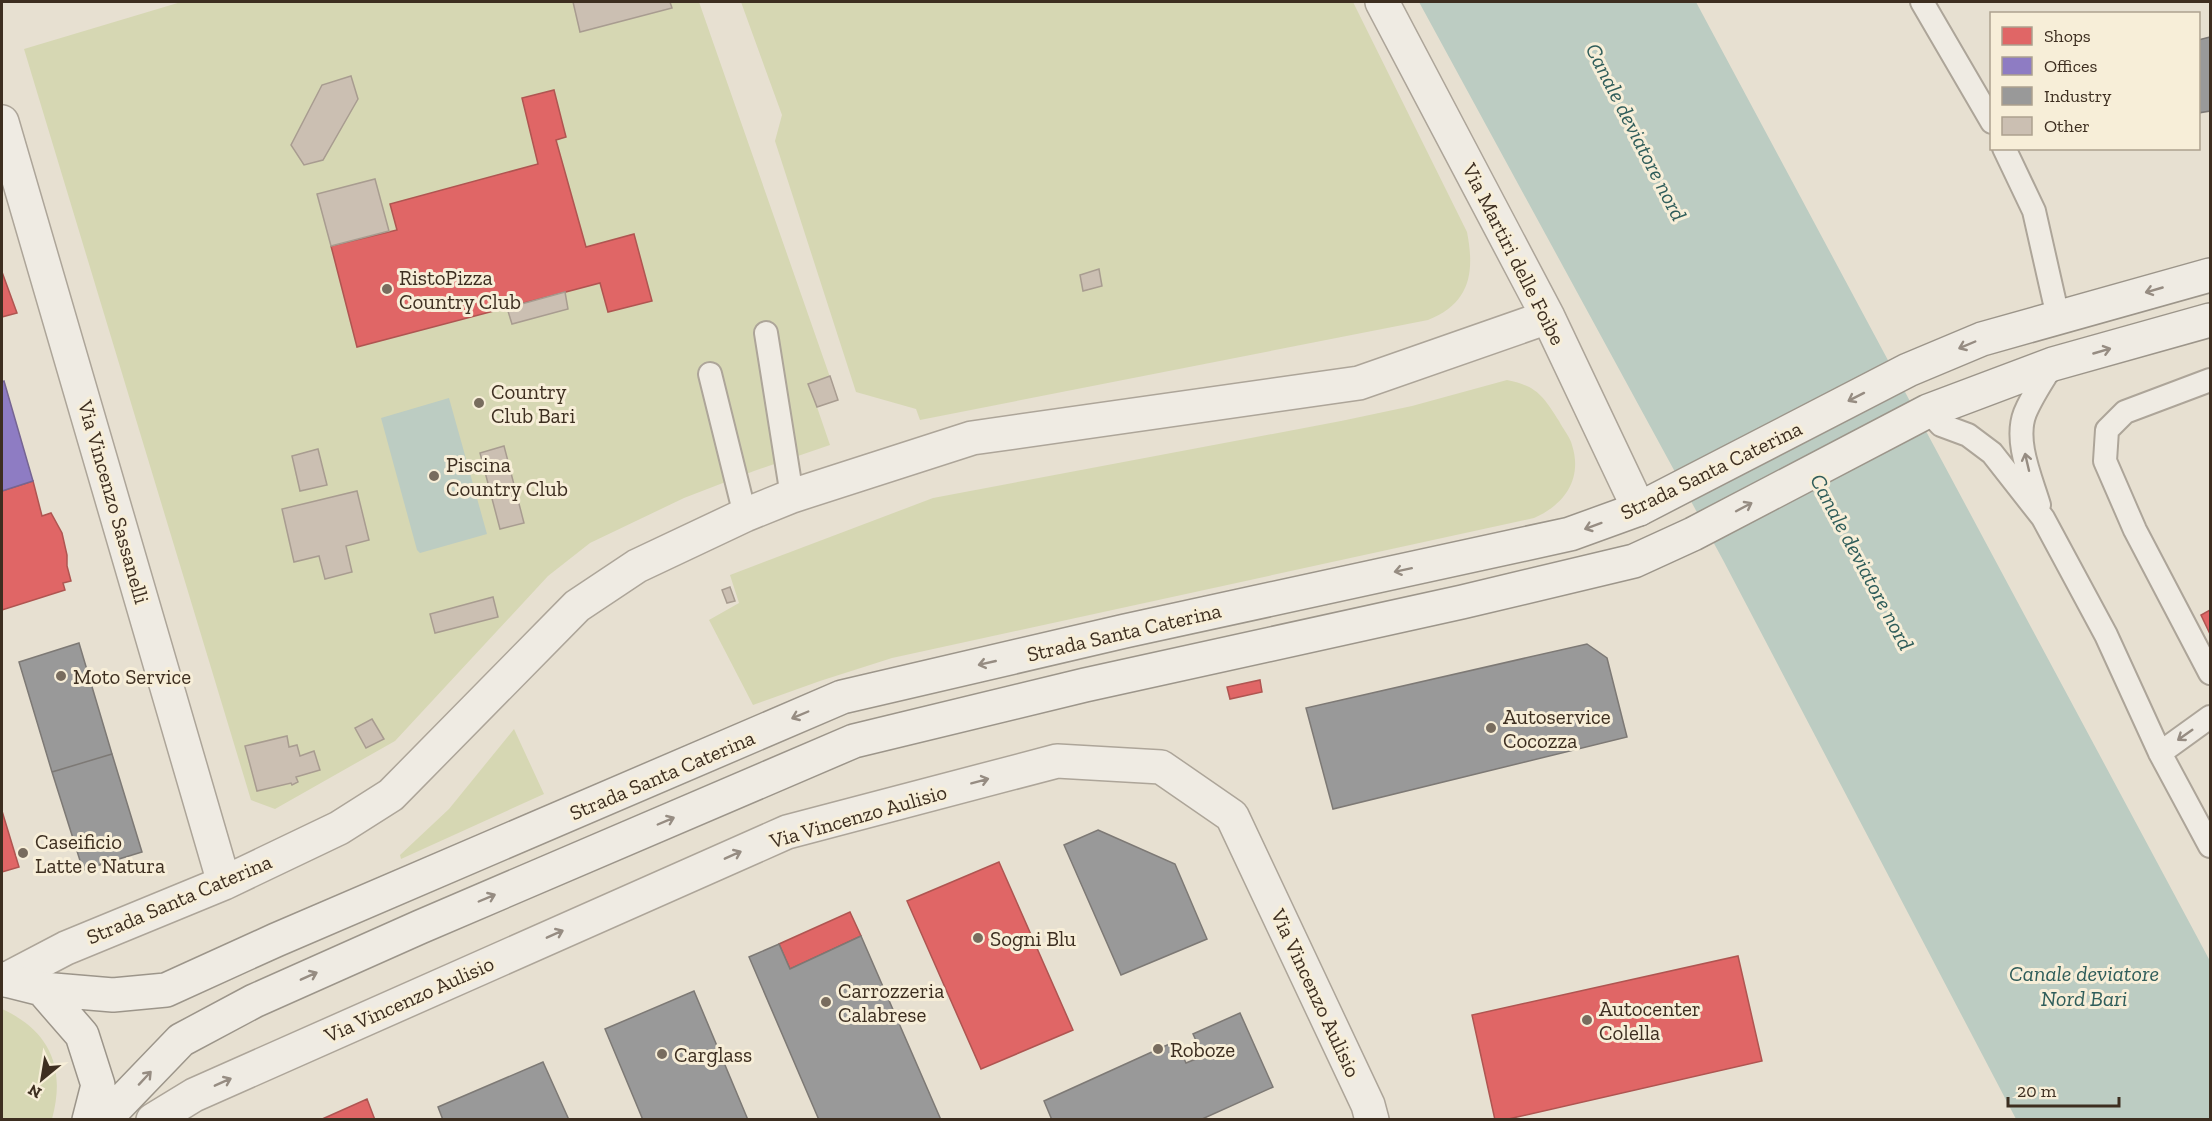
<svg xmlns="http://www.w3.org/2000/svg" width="2212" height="1121" font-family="'Zilla Slab',serif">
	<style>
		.green { fill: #d6d7b3 }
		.water { fill: #bcccc2 }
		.shops { fill: #e06666; stroke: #af5551; stroke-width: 1.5 }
		.offices { fill: #8e7cc3; stroke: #766592; stroke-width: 1.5 }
		.industry { fill: #999; stroke: #7d7975; stroke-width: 1.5 }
		.building { fill: #cbbfb2; stroke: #a89c90; stroke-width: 1.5 }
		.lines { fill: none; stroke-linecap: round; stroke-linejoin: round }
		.lane-casing { stroke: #ada599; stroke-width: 26 }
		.street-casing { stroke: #ada599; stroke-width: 36 }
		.secondary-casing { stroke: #9c958a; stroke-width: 36 }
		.lane { stroke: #efebe3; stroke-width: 22 }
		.street { stroke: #efebe3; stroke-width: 33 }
		.secondary { stroke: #efebe3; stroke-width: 33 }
		.oneway { stroke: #968c82 }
		.poi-dot { fill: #786c5e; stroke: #f7eed8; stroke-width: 2 }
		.labels { text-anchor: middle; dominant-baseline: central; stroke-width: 6; stroke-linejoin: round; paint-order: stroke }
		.street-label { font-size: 21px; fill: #3d2e20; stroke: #f7eed8 }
		.poi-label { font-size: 21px; fill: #3d2e20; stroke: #f7eed8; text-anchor: start }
		.water-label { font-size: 22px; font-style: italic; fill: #2f5d5a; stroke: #f7eed8 }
	</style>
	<rect width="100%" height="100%" fill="#e7e0d1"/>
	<path class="green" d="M181,2h518l139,398 -21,7 13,38 -76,26 -70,27 -94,45 -42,33 -153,165 -120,68 -24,-9 -227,-751z
		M741,2h612l114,230c8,41 3,71 -39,88l-508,100 -4,-11 -60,-17 -81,-251 7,-26z
		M1507,380c30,6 36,16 52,41 4,8 11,16 13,24 11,34 -8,60 -38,73l-642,140 -72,23 -67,24 -44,-85 30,-17 -9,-28 203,-77 408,-77 71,-15z
		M514,729l30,65 -143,65 -1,-4 49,-46z
		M2,1009c48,22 64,59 50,110h-50z"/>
	<path class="water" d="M1419,2h277l514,959v158h-194l-293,-559z
		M449,398l38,136 -67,19 -3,-3 -36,-132z"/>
	<path class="shops" d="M554,90l12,47 -10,3 30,107 48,-13 18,67 -44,11 -8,-29 -243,64 -26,-101 66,-16 -7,-26 148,-40 -16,-66z
		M2,272l15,41 -15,4z
		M33,481l9,35 9,-3 11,20 5,22v11l4,15 -8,2 2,7 -63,20v-119z
		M2210,610v24l-9,-19z
		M1260,680l2,12 -32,7 -3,-12z
		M2,811l17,56 -17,5z
		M999,862l74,168 -92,39 -74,-168z
		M850,912l11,24 -71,33 -11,-25z
		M1738,956l24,105 -258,59h-9l-23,-105z
		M367,1099l8,21h-55z"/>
	<path class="offices" d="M4,381l29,100 -31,10v-109z"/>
	<path class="industry" d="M2210,37v74l-12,2v-73z
		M79,643l33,111 -60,18 -33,-110z
		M1587,644l20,14 20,79 -294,72 -27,-101z
		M112,754l30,98 -59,18 -31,-98z
		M1098,830l77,34 32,75 -86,36 -57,-130z
		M861,936l80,184h-122l-70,-163 30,-13 11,25z
		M694,991l54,129h-105l-38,-91z
		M1240,1013l33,74 -73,33h-148l-8,-19 132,-60 10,22 17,-7 -10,-22z
		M543,1062l26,58h-126l-5,-13z"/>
	<path class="building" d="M573,2h97l2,6 -92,24z
		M351,76l7,23 -35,61 -19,5 -13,-20 31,-60z
		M375,179l14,52 -58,15 -14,-52z
		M1099,269l3,17 -19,5 -3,-16z
		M565,292l3,17 -56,15 -5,-16z
		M830,376l8,24 -21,7 -9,-23z
		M504,446l20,77 -24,6 -20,-76z
		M318,449l9,36 -27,6 -8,-35z
		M357,491l12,49 -23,6 6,26 -27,7 -6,-23 -25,6 -12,-53z
		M730,587l5,14 -8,2 -5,-13z
		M493,597l5,20 -63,16 -5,-19z
		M372,719l12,20 -18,9 -11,-20z
		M287,736l2,11 8,-2 3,11 14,-5 6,19 -24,7 2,5 -6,3 -1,-2 -34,8 -12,-45z"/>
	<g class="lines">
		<g class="lane-casing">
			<path id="lane" d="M1922,2l70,120
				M2004,148l30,63 24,106
				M766,333l26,163
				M710,374l35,141
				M2210,380l-85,32 -18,18 -2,31 30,69 75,143
				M1928,411l13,14 27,10 24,18 51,65 63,117 54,118 50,93
				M2039,505c-8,-27 -25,-64 -14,-92 7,-17 18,-33 28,-49
				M2160,753l50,-36"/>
		</g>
		<g class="street-casing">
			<path id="street" d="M1382,2l166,315 91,192
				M2,122l222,761
				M5,980l61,-32 158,-65 115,-55 52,-33 186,-189 60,-40 108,-51 47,-19 180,-58 387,-55 189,-66
				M153,1120l41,-25 593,-263 270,-71 104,6 71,49 136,289 4,15"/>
		</g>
		<g class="secondary-casing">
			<path id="secondary" d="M2,979l40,10 71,6 53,-5 110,-50 566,-243 283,-66 445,-97 69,-25 269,-139 74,-31 228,-64
				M42,989l40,46 16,50 -9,35
				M104,1120l77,-80 73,-39 166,-74 434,-186 231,-56 377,-83 172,-41 59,-27 235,-123 125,-47 157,-44"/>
		</g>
		<use href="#lane" class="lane"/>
		<use href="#street" class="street"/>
		<use href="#secondary" class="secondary"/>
	</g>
	<defs><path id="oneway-shaft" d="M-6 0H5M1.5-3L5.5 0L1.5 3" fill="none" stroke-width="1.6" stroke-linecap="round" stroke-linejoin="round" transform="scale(1.5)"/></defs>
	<g class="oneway">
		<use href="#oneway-shaft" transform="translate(2154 290) rotate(164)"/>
		<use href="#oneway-shaft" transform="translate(1967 345) rotate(157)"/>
		<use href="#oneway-shaft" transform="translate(2102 351) rotate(-16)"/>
		<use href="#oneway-shaft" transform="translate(1856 397) rotate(153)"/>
		<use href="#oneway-shaft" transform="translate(2027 462) rotate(-103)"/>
		<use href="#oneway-shaft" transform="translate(1744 507) rotate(-28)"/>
		<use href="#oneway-shaft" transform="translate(1593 526) rotate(160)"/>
		<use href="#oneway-shaft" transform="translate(1403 570) rotate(168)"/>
		<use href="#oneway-shaft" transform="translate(987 663) rotate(167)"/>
		<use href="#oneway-shaft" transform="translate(800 715) rotate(157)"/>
		<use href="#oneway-shaft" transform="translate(2185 735) rotate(145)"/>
		<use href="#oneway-shaft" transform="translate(980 781) rotate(-15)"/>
		<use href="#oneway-shaft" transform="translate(666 821) rotate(-23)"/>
		<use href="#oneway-shaft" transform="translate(733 855) rotate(-24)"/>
		<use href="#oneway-shaft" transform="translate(487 898) rotate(-23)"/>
		<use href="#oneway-shaft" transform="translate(555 934) rotate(-24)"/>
		<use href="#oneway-shaft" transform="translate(309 976) rotate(-24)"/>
		<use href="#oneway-shaft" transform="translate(145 1078) rotate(-47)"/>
		<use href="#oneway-shaft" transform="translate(223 1082) rotate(-24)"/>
	</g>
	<g class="poi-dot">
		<circle cx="387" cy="289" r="6"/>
		<circle cx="479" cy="403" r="6"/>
		<circle cx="434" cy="476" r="6"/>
		<circle cx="61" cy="676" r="6"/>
		<circle cx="1491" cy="728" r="6"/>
		<circle cx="23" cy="853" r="6"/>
		<circle cx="978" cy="938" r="6"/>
		<circle cx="826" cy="1002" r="6"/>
		<circle cx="1587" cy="1020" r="6"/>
		<circle cx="1158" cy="1049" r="6"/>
		<circle cx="662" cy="1054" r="6"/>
	</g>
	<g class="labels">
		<g class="street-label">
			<text transform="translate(1514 254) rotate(63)">Via Martiri delle Foibe</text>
			<text transform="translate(1711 470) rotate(-26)">Strada Santa Caterina</text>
			<text transform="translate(114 502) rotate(74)">Via Vincenzo Sassanelli</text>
			<text transform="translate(1124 632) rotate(-13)">Strada Santa Caterina</text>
			<text transform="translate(662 775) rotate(-23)">Strada Santa Caterina</text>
			<text transform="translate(858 816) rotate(-16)">Via Vincenzo Aulisio</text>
			<text transform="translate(179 899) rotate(-23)">Strada Santa Caterina</text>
			<text transform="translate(1316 993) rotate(65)">Via Vincenzo Aulisio</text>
			<text transform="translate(409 999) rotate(-24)">Via Vincenzo Aulisio</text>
		</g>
		<g class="poi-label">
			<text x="399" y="277">RistoPizza<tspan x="399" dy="24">Country Club</tspan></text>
			<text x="491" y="391">Country<tspan x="491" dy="24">Club Bari</tspan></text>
			<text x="446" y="464">Piscina<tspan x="446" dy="24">Country Club</tspan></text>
			<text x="73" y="676">Moto Service</text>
			<text x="1503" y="716">Autoservice<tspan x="1503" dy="24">Cocozza</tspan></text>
			<text x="35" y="841">Caseificio<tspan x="35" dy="24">Latte e Natura</tspan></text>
			<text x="990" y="938">Sogni Blu</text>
			<text x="838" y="990">Carrozzeria<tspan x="838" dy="24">Calabrese</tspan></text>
			<text x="1599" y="1008">Autocenter<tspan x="1599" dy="24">Colella</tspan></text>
			<text x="1170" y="1049">Roboze</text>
			<text x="674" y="1054">Carglass</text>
		</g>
		<g class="water-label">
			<text transform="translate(1636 132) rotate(63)">Canale deviatore nord</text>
			<text transform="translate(1862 562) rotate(62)">Canale deviatore nord</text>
			<text x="2084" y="973">Canale deviatore<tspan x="2084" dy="25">Nord Bari</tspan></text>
		</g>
	</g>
	<rect width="2212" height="1121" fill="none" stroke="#3d2e20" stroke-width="6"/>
	<rect x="1990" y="12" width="210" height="138" fill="#f7eed8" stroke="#ada18e" stroke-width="1.5"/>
	<rect x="2002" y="27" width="30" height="18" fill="#e06666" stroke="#ada18e" stroke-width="1.5"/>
	<text x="2044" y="42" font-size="18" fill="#3d2e20">Shops</text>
	<rect x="2002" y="57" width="30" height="18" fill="#8e7cc3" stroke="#ada18e" stroke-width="1.5"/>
	<text x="2044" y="72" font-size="18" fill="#3d2e20">Offices</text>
	<rect x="2002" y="87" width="30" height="18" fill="#999999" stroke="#ada18e" stroke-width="1.5"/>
	<text x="2044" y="102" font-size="18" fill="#3d2e20">Industry</text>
	<rect x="2002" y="117" width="30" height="18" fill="#cbbfb2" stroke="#ada18e" stroke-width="1.5"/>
	<text x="2044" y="132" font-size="18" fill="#3d2e20">Other</text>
	<g transform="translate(42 1079) rotate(210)" stroke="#f7eed8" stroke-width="4.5" paint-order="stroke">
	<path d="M0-4.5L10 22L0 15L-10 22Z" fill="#3d2e20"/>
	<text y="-9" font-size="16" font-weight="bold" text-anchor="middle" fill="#3d2e20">N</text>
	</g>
	<path d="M2008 1097v9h111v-9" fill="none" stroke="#3d2e20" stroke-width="3"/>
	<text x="2017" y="1097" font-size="18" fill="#3d2e20" stroke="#f7eed8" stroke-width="4.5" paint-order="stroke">20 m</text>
</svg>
